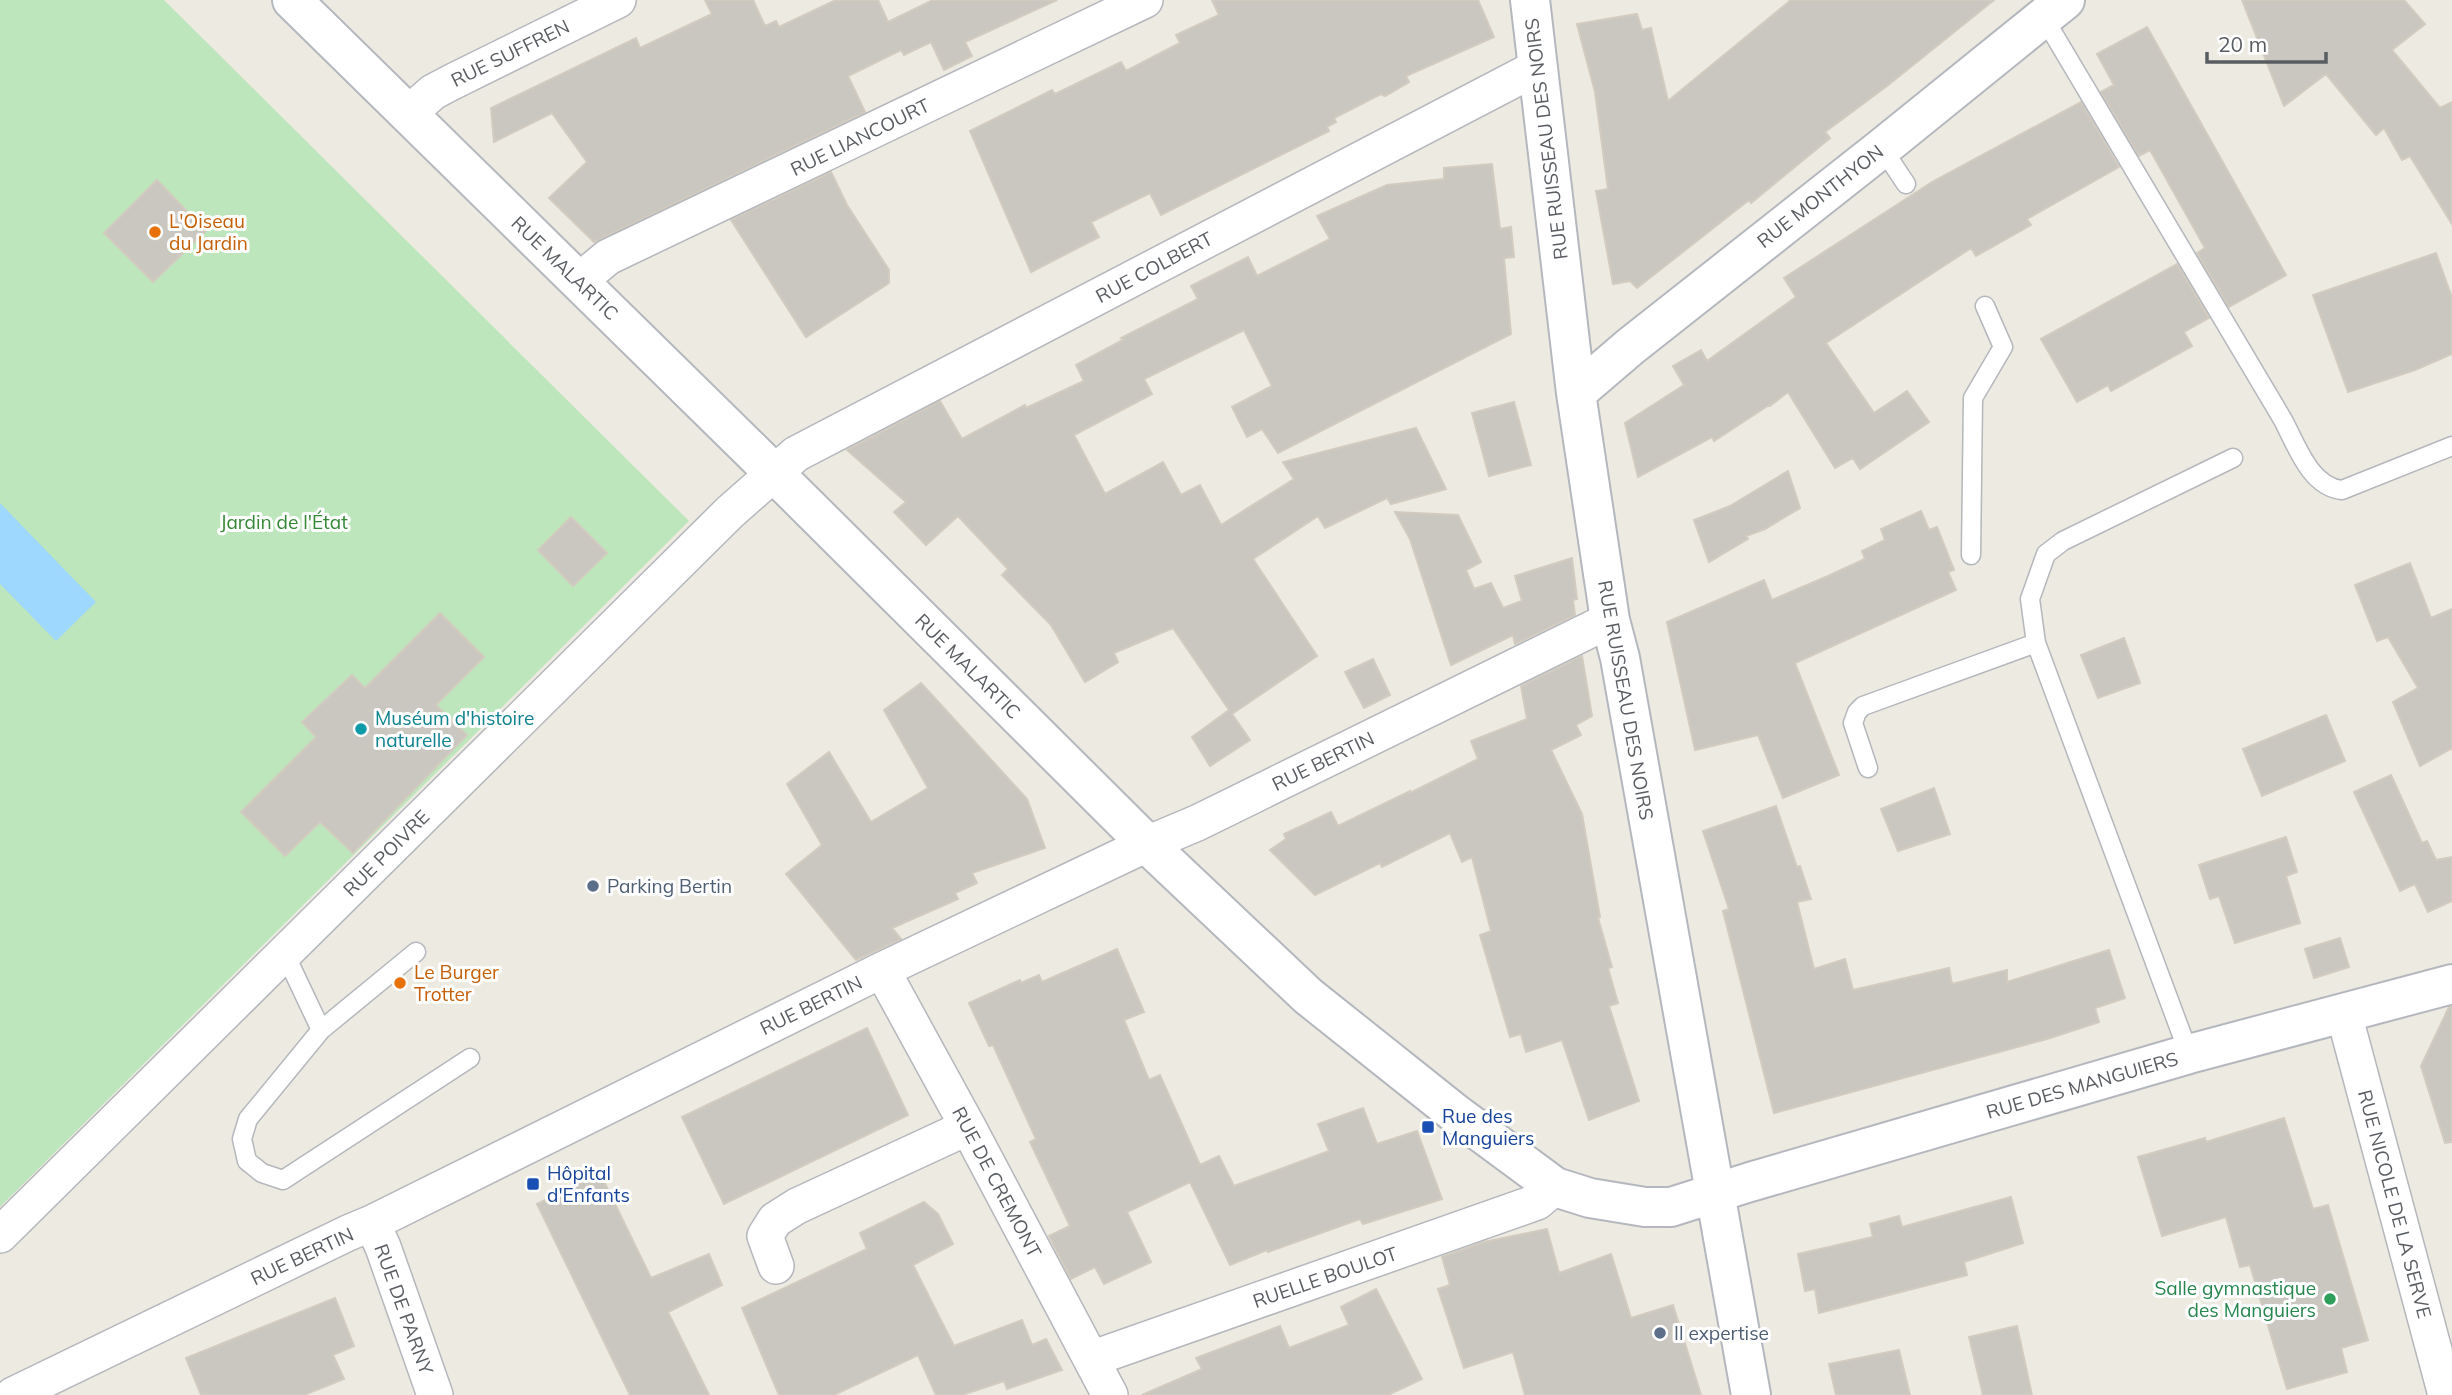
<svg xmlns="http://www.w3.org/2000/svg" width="2452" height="1395" font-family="Mulish,sans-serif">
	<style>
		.green { fill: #bde6bc }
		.water { fill: #9ed7ff }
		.building { fill: #cac6c0; stroke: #d2cbbf; stroke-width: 2 }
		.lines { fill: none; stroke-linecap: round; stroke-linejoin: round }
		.lane-casing { stroke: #b4b7bc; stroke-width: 21 }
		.street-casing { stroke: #b4b7bc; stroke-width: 38 }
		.secondary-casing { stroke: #b4b8be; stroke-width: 42 }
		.lane { stroke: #fff; stroke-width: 18 }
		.street { stroke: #fff; stroke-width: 35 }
		.secondary { stroke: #fff; stroke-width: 38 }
		.food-dot { fill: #e8710a; stroke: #fff; stroke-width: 2.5 }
		.culture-dot { fill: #0f9aa8; stroke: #fff; stroke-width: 2.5 }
		.service-dot { fill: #5c6f8a; stroke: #fff; stroke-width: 2.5 }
		.transit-dot { fill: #1a4fb4; stroke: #fff; stroke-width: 2.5 }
		.leisure-dot { fill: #2e9e5b; stroke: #fff; stroke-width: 2.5 }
		.labels { text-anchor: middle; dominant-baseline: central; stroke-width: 6; stroke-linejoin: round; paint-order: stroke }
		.street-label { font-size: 19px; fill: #595d62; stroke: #fff }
		.food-label { font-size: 19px; fill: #c56008; stroke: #fff; text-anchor: start }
		.park-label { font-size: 19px; fill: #338735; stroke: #fff }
		.culture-label { font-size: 19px; fill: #0d838f; stroke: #fff; text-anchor: start }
		.service-label { font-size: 19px; fill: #4e5e75; stroke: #fff; text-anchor: start }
		.transit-label { font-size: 19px; fill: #164399; stroke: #fff; text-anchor: start }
		.leisure-label { font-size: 19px; fill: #27864d; stroke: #fff; text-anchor: end }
	</style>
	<rect width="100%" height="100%" fill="#edeae1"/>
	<path class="green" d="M0,0h164l525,521 -689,686z"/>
	<path class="water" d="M0,503l96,99 -40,39 -56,-57z"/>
	<path class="building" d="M705,0h48l12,26 11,-5 3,6 57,-27h42l10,22 45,-22h124l-92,42 7,14 -28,14 -13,-28 -27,13 -3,-5 -53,26 17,36 -271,130 -45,-44 38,-36 -35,-49 -58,29 -3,-34 145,-70 4,10 72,-34z
		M1212,0h266l16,37 -88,39 3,6 -24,14 -4,-2 -47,24 2,4 -9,5 2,4 -168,84 -11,-22 -59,29 8,15 -68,35 -61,-141 82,-41 3,4 66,-32 5,9 54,-28 -4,-8 43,-20z
		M1791,0h203l-107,86 -62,46 5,6 -79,65 -2,-3 -112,88 -7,-7 -17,3 -17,-93 12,-2 -13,-97 -18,-68 60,-10 5,16 9,-2 17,73z
		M2242,0h162l21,24 -33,26 48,58 12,-6v122l-42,-68 -8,4 -18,-32 -8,7 -50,-61 -42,32z
		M2147,27l139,248 -57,32 -32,-54 8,-5 -55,-98 -11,6 -38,-64 13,-7 -17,-31z
		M2081,102l38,65 -92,52 4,6 -55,31 -5,-8 -145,95 48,70 33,-22 22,31 -69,47 -7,-11 -18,10 -47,-76 -18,14 -1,-1 -55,36 -2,-4 -74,40 -13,-54 59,-38 -11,-19 28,-16 6,11 89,-64 -12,-19 148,-96z
		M1492,164l8,65 11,-2 3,30 -10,1 7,76 -233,119 -16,-24 -15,8 -15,-30 40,-21 -28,-56 -100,49 8,15 -78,41 31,59 58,-32 18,33 19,-10 21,40 73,-46 -11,-17 133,-34 30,61 -55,15 -4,-6 -62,30 -7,-12 -65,43 64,97 -85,58 18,26 -40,26 -18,-29 37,-27 -56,-82 -59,25 4,9 -33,20 -34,-57 -49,-50 6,-6 -50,-53 -32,29 -32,-33 12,-10 -59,-52 93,-49 22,38 63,-34 1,3 58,-27 -8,-16 47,-25 -2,-2 77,-39 -7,-13 57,-29 9,19 73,-37 -13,-23 70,-31 57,-6v-11z
		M831,172l16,33 42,65v13l-83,54 -75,-117z
		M157,180l49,51 -53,51 -49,-49z
		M2436,253l16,45v56l-37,16 -67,22 -35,-97z
		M2177,264l32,54 -25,14 8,14 -81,45 -3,-6 -31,17 -36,-63z
		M1514,402l17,63 -42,11 -17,-63z
		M1788,471l12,37 -35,21 -19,7 2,3 -39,23 -15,-42 36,-14z
		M1921,511l8,19 8,-3 17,43 -6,2 8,18 -161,73 44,112 -56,23 -25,-63 -63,15 -28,-128 97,-42 8,20 56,-24 37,-17 -3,-8 23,-11 -4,-11z
		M1395,512l63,3 23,47 -15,8 8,19 17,-6 12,25 19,-7 -7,-25 57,-18 5,41 -4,1 2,15 -60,29 -2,-9 -62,30 -41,-126z
		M571,517l36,36 -34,33 -35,-36z
		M2410,563l21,55 21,-9v139l-32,18 -27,-64 25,-14 -30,-51 -11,4 -22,-56z
		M440,613l44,44 -48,48 31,30 -114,118 -33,-31 -35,34 -44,-44 75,-75 -14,-15 50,-47 13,13z
		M2124,638l16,45 -42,15 -17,-43z
		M1582,656l10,60 -16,9 5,10 -30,15 31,64 18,103 -2,1 14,49 -4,1 10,35 -9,3 30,95 -50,19 -27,-80 -36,12 -5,-18 -11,3 -30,-102 11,-4 -19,-74 -10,5 -12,-29 -68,34 -2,-4 -65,32 -45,-45 16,-11 -2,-5 47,-22 7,14 72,-35v2l68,-34 -7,-18 56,-22 -6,-33z
		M1373,659l17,36 -26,13 -19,-36z
		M921,683l106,116 18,49 -73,25 5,10 -22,10 3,6 -66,29 9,11 -45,21 -70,-86 36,-29 -35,-61 42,-32 42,70 57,-34 -44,-78z
		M2326,715l19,46 -83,35 -19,-47z
		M2391,775l31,68 5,-2 9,19 16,-3v44l-24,11 -13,-28 -15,7 -46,-99z
		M1934,788l16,46 -52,17 -17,-42z
		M1776,806l21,61 3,-1 11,33 -14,3 17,67 31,-10 8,31 96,-22 3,16 55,-14v12l102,-32 16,48 -30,10 4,14 -52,17 -273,74 -51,-202 6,-2 -26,-78z
		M2286,837l11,35 -11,4 14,47 -65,20 -16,-47 -9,3 -11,-34z
		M2340,938l9,29 -35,11 -9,-29z
		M1117,949l27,63 -20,8 25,60 11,-5 40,90 19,-9 15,30 95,-35 -11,-27 45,-16 14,36 40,-13 25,68 -79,25 -3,-5 -92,33 -1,-2 -37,15 -40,-83 -63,30 24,50 -47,22 -9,-17 -24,12 -22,-43 21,-10 -40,-84 6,-3 -43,-94 -4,1 -20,-43 51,-23 1,3 18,-8 3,7z
		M2449,1007h3v135l-7,1 -24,-77z
		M867,1028l41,87 -184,89 -42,-87z
		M2284,1118l29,91 15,-4 40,135 -27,8 6,24 -60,17 -37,-124 -10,2 -14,-50 -64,19 -24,-79 67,-19 1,4z
		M600,1173l51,105 58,-24 13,31 -54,27 41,83h-79l-93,-191z
		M2011,1197l12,46 -59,19 3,13 -148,38 -4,-24 -10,2 -7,-37 75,-17 -3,-13 29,-8 3,11z
		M924,1202l14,12 15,30 -40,21 41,81 68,-26 10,25 14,-6 16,31 -55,19 -3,-8 -42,14h-26l-18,-40 -84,40h-55l-37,-87 125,-59 -7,-16z
		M1547,1229l12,44 52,-19 20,64 42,-13 28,90h-176l-12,-43 -49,16 -26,-79 12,-4 -8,-28 42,-15z
		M1376,1289l46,90 -34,16h-246l60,-26 -6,-11 84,-32 9,22 60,-23 -8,-18z
		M335,1298l19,48 -21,9 11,24 -40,16h-103l-15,-37z
		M2017,1326l15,69h-49l-14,-58z
		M1899,1350l11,45h-74l-7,-31z"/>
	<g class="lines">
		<g class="lane-casing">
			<path id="lane" d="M2044,18l239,402c13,24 27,67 59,70l110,-44
				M1882,148l24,36
				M1971,555l2,-157 30,-51 -18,-41
				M1868,768l-15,-45 4,-11 6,-6 173,-63
				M416,952l-95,78 -73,89 -6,20 5,22 15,12 21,7 187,-122
				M285,954l36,76
				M2189,1054l-153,-411 -6,-44 16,-45 17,-13 170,-83"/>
		</g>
		<g class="street-casing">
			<path id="street" d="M408,114l25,-22 19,-10 166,-82
				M579,281l29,-24 537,-257
				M882,970l86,157 142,268
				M2344,1014l102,381
				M372,1223l11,24 52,148
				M0,1235l730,-723 66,-58 742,-387
				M776,1266l-11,-30 10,-16 22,-14 171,-79
				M1091,1359l446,-157 18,-15
				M13,1395l335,-162 24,-10 510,-253 265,-126 50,-21 413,-203"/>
		</g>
		<g class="secondary-casing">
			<path id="secondary" d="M292,0l482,473 373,371 161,152 148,118 99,73 35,11 55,9h26l79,-25 439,-128 263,-70
				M1530,0l46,393 34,227 10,38 131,737
				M1576,393l55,-47 251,-198 183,-148"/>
		</g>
		<use href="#lane" class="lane"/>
		<use href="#street" class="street"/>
		<use href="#secondary" class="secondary"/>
	</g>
	<g class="food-dot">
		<circle cx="155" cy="232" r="7"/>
		<circle cx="400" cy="983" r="7"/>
	</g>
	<circle class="culture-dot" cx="361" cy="729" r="7"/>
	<g class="service-dot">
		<circle cx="593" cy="886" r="7"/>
		<circle cx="1660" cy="1333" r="7"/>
	</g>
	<g class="transit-dot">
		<rect x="1421" y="1120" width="14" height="14" rx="3.5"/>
		<rect x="526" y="1177" width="14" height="14" rx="3.5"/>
	</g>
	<circle class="leisure-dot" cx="2330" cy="1299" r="7"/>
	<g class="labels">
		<g class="street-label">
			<text transform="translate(510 53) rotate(-26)">RUE SUFFREN</text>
			<text transform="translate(860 137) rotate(-26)">RUE LIANCOURT</text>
			<text transform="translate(1546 139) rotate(-97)">RUE RUISSEAU DES NOIRS</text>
			<text transform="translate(1820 196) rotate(-38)">RUE MONTHYON</text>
			<text transform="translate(1154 267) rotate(-28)">RUE COLBERT</text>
			<text transform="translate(565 268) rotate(44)">RUE MALARTIC</text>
			<text transform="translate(968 666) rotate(45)">RUE MALARTIC</text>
			<text transform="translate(1626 700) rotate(80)">RUE RUISSEAU DES NOIRS</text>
			<text transform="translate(1323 761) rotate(-26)">RUE BERTIN</text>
			<text transform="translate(386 853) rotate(-45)">RUE POIVRE</text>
			<text transform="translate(811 1005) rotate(-26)">RUE BERTIN</text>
			<text transform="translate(2082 1085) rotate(-16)">RUE DES MANGUIERS</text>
			<text transform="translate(997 1182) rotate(62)">RUE DE CREMONT</text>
			<text transform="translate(2395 1204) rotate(75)">RUE NICOLE DE LA SERVE</text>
			<text transform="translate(302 1256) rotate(-25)">RUE BERTIN</text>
			<text transform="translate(1325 1277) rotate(-19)">RUELLE BOULOT</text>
			<text transform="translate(404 1309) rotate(70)">RUE DE PARNY</text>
		</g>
		<g class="food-label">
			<text x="169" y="221">L'Oiseau<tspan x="169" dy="22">du Jardin</tspan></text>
			<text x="414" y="972">Le Burger<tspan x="414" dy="22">Trotter</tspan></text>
		</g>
		<g class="park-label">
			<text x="284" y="522">Jardin de l'État</text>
		</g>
		<g class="culture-label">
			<text x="375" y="718">Muséum d'histoire<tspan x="375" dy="22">naturelle</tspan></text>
		</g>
		<g class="service-label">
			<text x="607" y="886">Parking Bertin</text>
			<text x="1674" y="1333">Il expertise</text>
		</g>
		<g class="transit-label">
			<text x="1442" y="1116">Rue des<tspan x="1442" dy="22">Manguiers</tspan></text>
			<text x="547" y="1173">Hôpital<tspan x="547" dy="22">d'Enfants</tspan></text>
		</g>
		<g class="leisure-label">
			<text x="2316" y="1288">Salle gymnastique<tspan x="2316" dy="22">des Manguiers</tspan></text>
		</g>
	</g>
	<path d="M2207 52v10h119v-10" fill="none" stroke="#595d62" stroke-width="3.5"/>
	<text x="2218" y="52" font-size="21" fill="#595d62" stroke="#ffffff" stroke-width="5" paint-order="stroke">20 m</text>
</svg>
